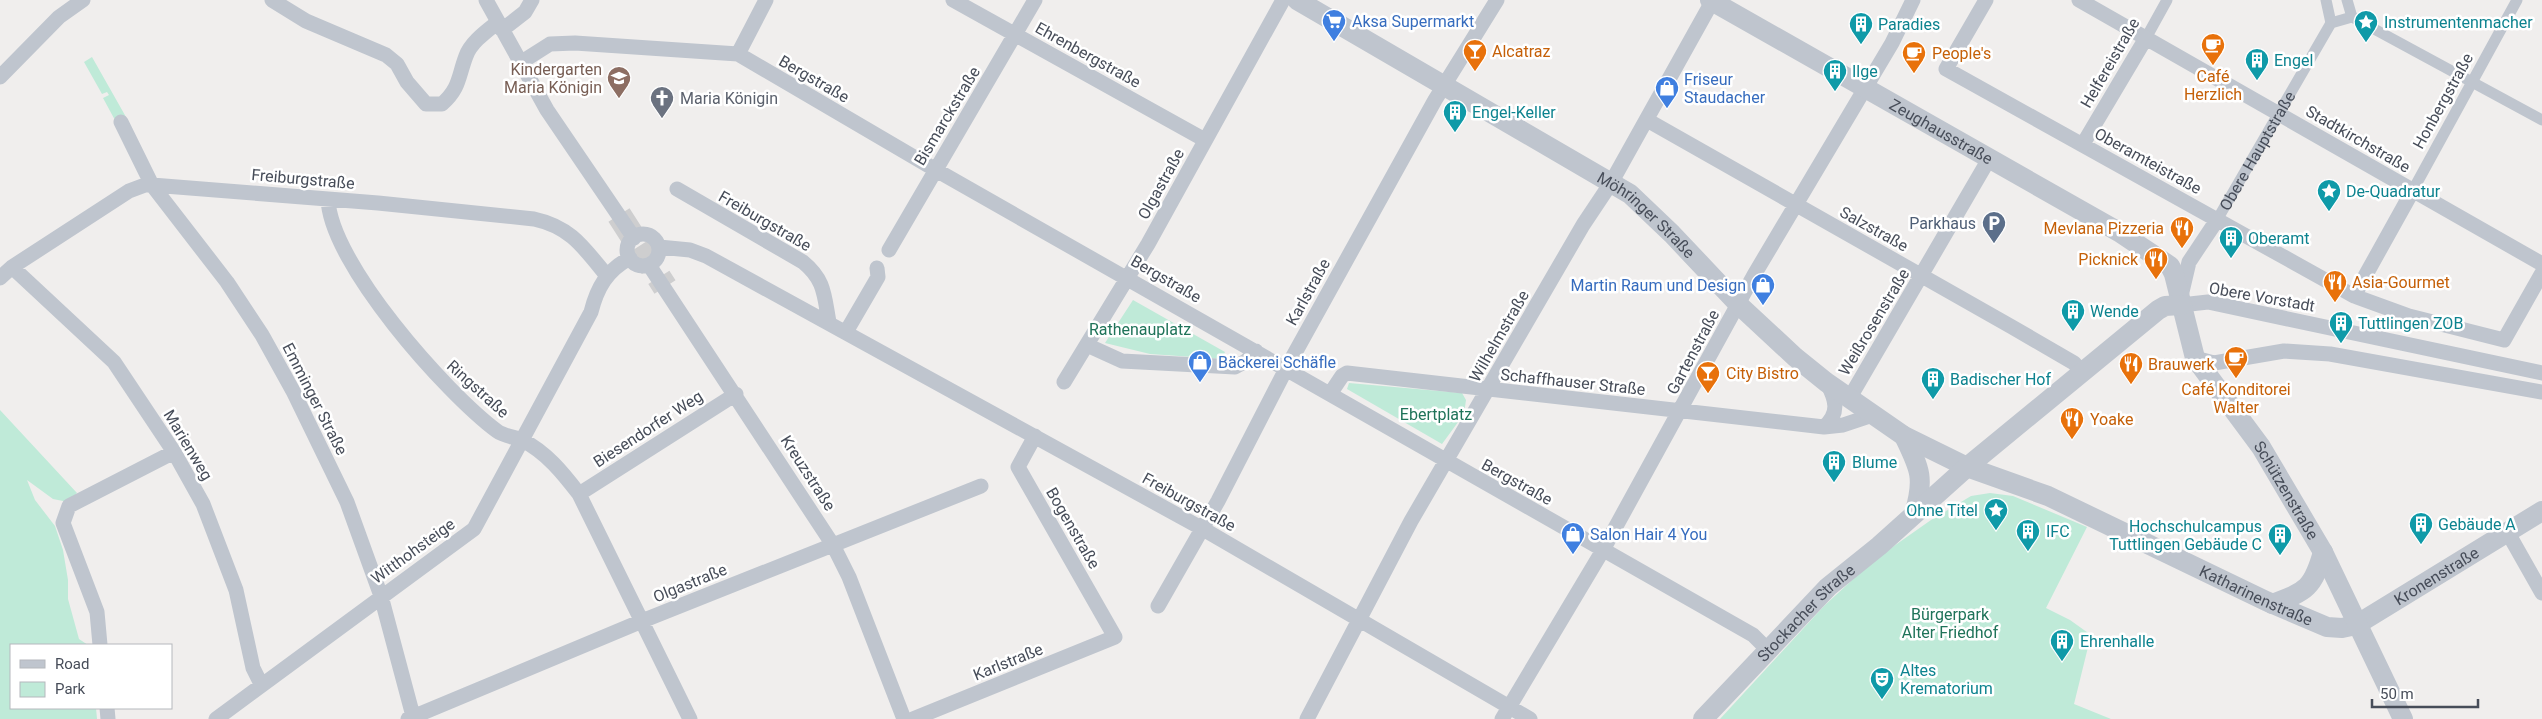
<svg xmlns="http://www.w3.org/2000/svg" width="2542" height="719" font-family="Roboto,sans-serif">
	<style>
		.green { fill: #bfead8 }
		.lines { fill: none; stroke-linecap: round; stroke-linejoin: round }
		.primary-tunnel { stroke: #cececf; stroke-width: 25; stroke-dasharray: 25 12; stroke-linecap: butt }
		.pedestrian { stroke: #bfc5ce; stroke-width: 11 }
		.minor { stroke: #bfc5ce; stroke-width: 15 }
		.tertiary { stroke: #bfc5ce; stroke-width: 20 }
		.labels { text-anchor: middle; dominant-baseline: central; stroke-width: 5; stroke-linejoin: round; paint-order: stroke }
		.shop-label { font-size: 16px; fill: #366cbe; stroke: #fff; text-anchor: start }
		.culture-label { font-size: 16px; fill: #0d838f; stroke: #fff; text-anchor: start }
		.food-label { font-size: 16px; fill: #c56008; stroke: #fff; text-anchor: start }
		.street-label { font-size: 16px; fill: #474d59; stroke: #fff }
		.education-label { font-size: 16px; fill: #785e54; stroke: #fff; text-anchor: end }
		.worship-label { font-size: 16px; fill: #5b616d; stroke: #fff; text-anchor: start }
		.service-label { font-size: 16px; fill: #4e5e75; stroke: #fff; text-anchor: end }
		.park-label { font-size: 16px; fill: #1f7359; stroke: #fff }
	</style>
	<rect width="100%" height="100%" fill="#f0eeed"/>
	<path class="green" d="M92,57l34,60 -10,5 -13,-24 6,-3 -2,-3 -5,2 -18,-32z
		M1133,300l92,52 -3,7 -72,-5 -45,-11z
		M1349,383l113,10 4,7 -2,14 -22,30 -95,-55z
		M0,410l77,83 -9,9 -15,-3 -26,-19 8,20 20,26 8,24 5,30v19l11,40 9,6h-77v63h85l1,11h-97z
		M1990,493l23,3 74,31 -41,81 24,12 21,15 -17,69 37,15h-391l104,-113 50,-46 57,-40 40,-24z"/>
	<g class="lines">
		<path class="primary-tunnel" d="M619,215l46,72"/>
		<g class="pedestrian">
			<path d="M2326,0l5,23"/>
			<path d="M2347,0l5,17"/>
			<path d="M2352,17l190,103"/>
			<path d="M2146,38l21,-38"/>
			<path d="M2413,190l104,-190"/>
			<path id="s1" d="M2217,220l114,-197 21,-6"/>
		</g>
		<path class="minor" d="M272,0l34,21 80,34 11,9 10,18 19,22h16c18,-16 16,-27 24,-48 5,-14 21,-25 32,-34
			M486,0l61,110 87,128
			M953,0l252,140
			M1986,0l-40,69 408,227 55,20 95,24 38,-67
			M2079,0l463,264
			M502,30l23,-18 7,-12
			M738,54l28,-54
			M520,63l30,-19 25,-1 163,11 198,116 817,465 15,15
			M0,77l59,-60 24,-17
			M1647,120l365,207 62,36 8,9
			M121,122l31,63 75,97 35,53 31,56 54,111 34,94 32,120
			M2083,144l63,-106
			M677,189l126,73c22,18 21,33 26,60
			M328,199c2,64 118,194 169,232 7,5 17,6 25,9 24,12 41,33 57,54l111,225
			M627 250a16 16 0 1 1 32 0a16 16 0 1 1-32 0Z
			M659,247l31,3 16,6 497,273 327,190
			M889,250l146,-250
			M649,265l184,280 16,32 55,142
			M12,267l102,95 60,90 29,52 33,86 17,78 8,16
			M0,278l12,-11 117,-76 16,-6h7l226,18 156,16c37,8 50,29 73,57
			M2181,296l8,-34 28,-42
			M2354,296l59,-106
			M2181,305l27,-3 334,71
			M846,332l32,-55 -1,-9
			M1089,346l33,15 113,6 11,-6 10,-10
			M2195,358l19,5 70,-12 46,3 212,38
			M1064,382l84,-138 135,-244
			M1330,394l12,-18 5,-3 477,54 19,-2 30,-10
			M1849,399l140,-240
			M1824,427c16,-14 12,-27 3,-44
			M579,494l157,-100
			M2508,533l34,60
			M1158,606l60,-105 68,-132 149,-269 62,-100
			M100,645l-3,-33 -34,-89 6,-17 105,-54
			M107,708l1,11
			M216,719l258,-190 117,-217c6,-24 16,-42 39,-54
			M408,719l234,-98 339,-135
			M913,719l202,-82 -97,-170 17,-31
			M1307,719l104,-198 172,-296 28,-42 102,-183
			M1502,719l101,-169 151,-275 138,-232 21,-43"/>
		<g class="tertiary">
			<path id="s2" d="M1297,0l333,194 42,40 67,71 56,52 31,25 78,54 63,31 81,29 218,105 61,26 15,1 14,-3 186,-114"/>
			<path id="s3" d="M1710,0l409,232 51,34 4,8 21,84 66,89 62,105 80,167"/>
			<path d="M1904,436c16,33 21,42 10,78"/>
			<path d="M2272,604c35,-13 41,-16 51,-52"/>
			<path id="s4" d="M1703,719l125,-132 51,-41 88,-79 191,-157 7,-4 16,-1"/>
		</g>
	</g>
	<defs>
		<g id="supermarket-pin" transform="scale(1.25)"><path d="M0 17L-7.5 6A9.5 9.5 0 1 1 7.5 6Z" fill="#3f7fe0" stroke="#fff"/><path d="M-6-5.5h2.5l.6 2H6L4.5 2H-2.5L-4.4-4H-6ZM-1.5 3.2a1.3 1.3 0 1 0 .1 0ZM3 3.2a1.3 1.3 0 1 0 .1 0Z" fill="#fff"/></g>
		<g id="sight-pin" transform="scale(1.25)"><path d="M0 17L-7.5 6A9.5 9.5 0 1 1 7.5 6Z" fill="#0f9aa8" stroke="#fff"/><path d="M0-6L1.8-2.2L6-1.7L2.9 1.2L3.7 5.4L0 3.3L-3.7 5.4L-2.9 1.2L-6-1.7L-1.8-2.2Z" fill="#fff"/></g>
		<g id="building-pin" transform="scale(1.25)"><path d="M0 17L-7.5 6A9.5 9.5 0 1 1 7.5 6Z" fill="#0f9aa8" stroke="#fff"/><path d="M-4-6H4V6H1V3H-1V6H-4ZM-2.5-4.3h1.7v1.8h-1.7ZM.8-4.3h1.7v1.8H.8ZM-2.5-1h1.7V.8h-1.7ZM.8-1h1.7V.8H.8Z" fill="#fff"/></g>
		<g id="cafe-pin" transform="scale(1.25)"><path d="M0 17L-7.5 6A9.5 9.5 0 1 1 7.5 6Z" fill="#e8710a" stroke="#fff"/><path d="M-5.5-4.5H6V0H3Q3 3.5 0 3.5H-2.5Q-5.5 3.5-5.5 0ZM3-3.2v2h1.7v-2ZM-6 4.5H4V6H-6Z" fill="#fff"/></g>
		<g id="bar-pin" transform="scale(1.25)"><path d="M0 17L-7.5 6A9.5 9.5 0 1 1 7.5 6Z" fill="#e8710a" stroke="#fff"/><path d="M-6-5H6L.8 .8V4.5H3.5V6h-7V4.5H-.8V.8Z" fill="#fff"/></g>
		<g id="school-pin" transform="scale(1.25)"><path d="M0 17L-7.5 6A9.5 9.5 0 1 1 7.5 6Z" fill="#8d6e63" stroke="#fff"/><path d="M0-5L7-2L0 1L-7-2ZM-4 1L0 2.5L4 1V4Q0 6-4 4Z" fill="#fff"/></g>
		<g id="shop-pin" transform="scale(1.25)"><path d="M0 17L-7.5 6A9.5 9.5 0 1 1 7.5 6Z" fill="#3f7fe0" stroke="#fff"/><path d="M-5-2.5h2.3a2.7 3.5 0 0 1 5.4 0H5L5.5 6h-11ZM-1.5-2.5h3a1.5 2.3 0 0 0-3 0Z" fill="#fff"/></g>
		<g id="church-pin" transform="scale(1.25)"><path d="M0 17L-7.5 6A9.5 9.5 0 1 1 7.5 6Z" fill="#6b7280" stroke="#fff"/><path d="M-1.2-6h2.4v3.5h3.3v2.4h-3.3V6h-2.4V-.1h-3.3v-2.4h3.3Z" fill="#fff"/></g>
		<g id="parking-pin" transform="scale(1.25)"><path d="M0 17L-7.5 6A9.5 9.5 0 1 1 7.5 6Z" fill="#5c6f8a" stroke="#fff"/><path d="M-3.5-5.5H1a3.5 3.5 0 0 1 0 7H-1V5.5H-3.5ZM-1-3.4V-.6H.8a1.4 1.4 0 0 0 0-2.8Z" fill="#fff"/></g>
		<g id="restaurant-pin" transform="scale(1.25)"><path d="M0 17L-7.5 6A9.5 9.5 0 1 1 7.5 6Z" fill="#e8710a" stroke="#fff"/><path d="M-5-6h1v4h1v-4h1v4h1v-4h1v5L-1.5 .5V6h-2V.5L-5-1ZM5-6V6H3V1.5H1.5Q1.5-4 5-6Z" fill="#fff"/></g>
		<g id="theatre-pin" transform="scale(1.25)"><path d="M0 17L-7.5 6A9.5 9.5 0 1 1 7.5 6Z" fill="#0f9aa8" stroke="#fff"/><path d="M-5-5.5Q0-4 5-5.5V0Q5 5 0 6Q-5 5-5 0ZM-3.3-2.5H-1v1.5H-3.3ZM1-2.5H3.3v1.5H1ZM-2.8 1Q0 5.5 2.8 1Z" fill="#fff"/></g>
	</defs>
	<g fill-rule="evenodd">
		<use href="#supermarket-pin" x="1334" y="21"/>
		<use href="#sight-pin" x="2366" y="22"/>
		<use href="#building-pin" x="1861" y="24"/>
		<use href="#cafe-pin" x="2213" y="45"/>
		<use href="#bar-pin" x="1475" y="51"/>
		<use href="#cafe-pin" x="1914" y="53"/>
		<use href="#building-pin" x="2257" y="60"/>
		<use href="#building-pin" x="1835" y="71"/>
		<use href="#school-pin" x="619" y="78"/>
		<use href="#shop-pin" x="1667" y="88"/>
		<use href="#church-pin" x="662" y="98"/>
		<use href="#building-pin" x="1455" y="112"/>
		<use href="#sight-pin" x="2329" y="191"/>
		<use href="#parking-pin" x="1994" y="223"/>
		<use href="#restaurant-pin" x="2182" y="228"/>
		<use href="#building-pin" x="2231" y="238"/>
		<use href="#restaurant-pin" x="2156" y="259"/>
		<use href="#restaurant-pin" x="2335" y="282"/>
		<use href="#shop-pin" x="1763" y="285"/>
		<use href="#building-pin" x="2073" y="311"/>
		<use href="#building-pin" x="2341" y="323"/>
		<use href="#cafe-pin" x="2236" y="358"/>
		<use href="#shop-pin" x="1200" y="362"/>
		<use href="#restaurant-pin" x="2131" y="364"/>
		<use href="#bar-pin" x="1708" y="373"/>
		<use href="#building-pin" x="1933" y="379"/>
		<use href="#restaurant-pin" x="2072" y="419"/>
		<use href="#building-pin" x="1834" y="462"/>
		<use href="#sight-pin" x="1996" y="510"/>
		<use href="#building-pin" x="2421" y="524"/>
		<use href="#building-pin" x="2028" y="531"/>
		<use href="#shop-pin" x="1573" y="534"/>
		<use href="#building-pin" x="2280" y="535"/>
		<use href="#building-pin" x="2062" y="641"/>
		<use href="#theatre-pin" x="1882" y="679"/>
	</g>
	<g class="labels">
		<g class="shop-label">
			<text x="1352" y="21">Aksa Supermarkt</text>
			<text x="1684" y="79">Friseur<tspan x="1684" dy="18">Staudacher</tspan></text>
			<text x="1746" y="285" text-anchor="end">Martin Raum und Design</text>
			<text x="1218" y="362">Bäckerei Schäfle</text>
			<text x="1590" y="534">Salon Hair 4 You</text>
		</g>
		<g class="culture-label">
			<text x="2384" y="22">Instrumentenmacher</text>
			<text x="1878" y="24">Paradies</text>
			<text x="2274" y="60">Engel</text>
			<text x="1852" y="71">Ilge</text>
			<text x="1472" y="112">Engel-Keller</text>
			<text x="2346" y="191">De-Quadratur</text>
			<text x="2248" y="238">Oberamt</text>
			<text x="2090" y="311">Wende</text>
			<text x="2358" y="323">Tuttlingen ZOB</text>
			<text x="1950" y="379">Badischer Hof</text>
			<text x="1852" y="462">Blume</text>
			<text x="1978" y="510" text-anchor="end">Ohne Titel</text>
			<text x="2438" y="524">Gebäude A</text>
			<text x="2262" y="526" text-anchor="end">Hochschulcampus<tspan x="2262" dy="18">Tuttlingen Gebäude C</tspan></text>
			<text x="2046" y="531">IFC</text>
			<text x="2080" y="641">Ehrenhalle</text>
			<text x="1900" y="670">Altes<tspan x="1900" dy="18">Krematorium</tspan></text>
		</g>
		<g class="food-label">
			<text x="1492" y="51">Alcatraz</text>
			<text x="1932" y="53">People's</text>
			<text x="2213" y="76" text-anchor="middle">Café<tspan x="2213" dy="18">Herzlich</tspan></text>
			<text x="2164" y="228" text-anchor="end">Mevlana Pizzeria</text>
			<text x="2138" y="259" text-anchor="end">Picknick</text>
			<text x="2352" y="282">Asia-Gourmet</text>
			<text x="2148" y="364">Brauwerk</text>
			<text x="1726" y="373">City Bistro</text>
			<text x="2236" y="389" text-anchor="middle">Café Konditorei<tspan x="2236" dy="18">Walter</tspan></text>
			<text x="2090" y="419">Yoake</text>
		</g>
		<g class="street-label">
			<text transform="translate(1088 55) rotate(29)">Ehrenbergstraße</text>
			<text transform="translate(2110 63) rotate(-60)">Helfereistraße</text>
			<text transform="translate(814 79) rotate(30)">Bergstraße</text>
			<text transform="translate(2443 101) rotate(-61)">Honbergstraße</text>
			<text transform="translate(947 116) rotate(-59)">Bismarckstraße</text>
			<text stroke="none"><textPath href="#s3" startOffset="266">Zeughausstraße</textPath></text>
			<text transform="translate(2358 139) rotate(30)">Stadtkirchstraße</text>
			<text stroke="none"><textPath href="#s1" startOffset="80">Obere Hauptstraße</textPath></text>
			<text transform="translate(2148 161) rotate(29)">Oberamteistraße</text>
			<text transform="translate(303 179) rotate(5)">Freiburgstraße</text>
			<text transform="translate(1161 184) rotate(-61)">Olgastraße</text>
			<text stroke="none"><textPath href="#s2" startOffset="411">Möhringer Straße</textPath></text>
			<text transform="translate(765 221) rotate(30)">Freiburgstraße</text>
			<text transform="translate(1874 229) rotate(29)">Salzstraße</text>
			<text transform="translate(1166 279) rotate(30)">Bergstraße</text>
			<text transform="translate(1308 292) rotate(-61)">Karlstraße</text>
			<text transform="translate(2262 297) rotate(10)">Obere Vorstadt</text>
			<text transform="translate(1874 322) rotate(-59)">Weißrosenstraße</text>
			<text transform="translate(1499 336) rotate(-60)">Wilhelmstraße</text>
			<text transform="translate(1693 352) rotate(-62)">Gartenstraße</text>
			<text transform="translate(1573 382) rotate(6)">Schaffhauser Straße</text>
			<text transform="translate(478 389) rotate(42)">Ringstraße</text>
			<text transform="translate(315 399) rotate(63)">Emminger Straße</text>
			<text transform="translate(648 429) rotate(-33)">Biesendorfer Weg</text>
			<text transform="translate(188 445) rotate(59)">Marienweg</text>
			<text transform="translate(808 473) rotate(57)">Kreuzstraße</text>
			<text transform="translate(1517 482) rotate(29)">Bergstraße</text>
			<text stroke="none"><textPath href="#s3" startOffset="788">Schützenstraße</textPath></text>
			<text transform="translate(1189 502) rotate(29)">Freiburgstraße</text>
			<text transform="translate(1073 528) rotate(60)">Bogenstraße</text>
			<text transform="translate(413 551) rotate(-36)">Witthohsteige</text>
			<text stroke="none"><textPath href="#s2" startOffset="1340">Kronenstraße</textPath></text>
			<text transform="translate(690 583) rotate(-22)">Olgastraße</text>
			<text stroke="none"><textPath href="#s2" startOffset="1139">Katharinenstraße</textPath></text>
			<text stroke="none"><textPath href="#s4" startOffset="148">Stockacher Straße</textPath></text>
			<text transform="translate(1008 662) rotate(-22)">Karlstraße</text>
		</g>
		<g class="education-label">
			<text x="602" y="69">Kindergarten<tspan x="602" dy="18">Maria Königin</tspan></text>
		</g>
		<g class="worship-label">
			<text x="680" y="98">Maria Königin</text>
		</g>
		<g class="service-label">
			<text x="1976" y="223">Parkhaus</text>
		</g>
		<g class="park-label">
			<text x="1140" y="329">Rathenauplatz</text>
			<text x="1436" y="414">Ebertplatz</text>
			<text x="1950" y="614">Bürgerpark<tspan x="1950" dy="18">Alter Friedhof</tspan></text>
		</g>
	</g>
	<rect x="10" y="644" width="162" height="65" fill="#ffffff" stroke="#b5b8bd"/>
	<rect x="20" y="660" width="25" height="8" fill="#bfc5ce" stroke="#b5b8bd"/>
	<text x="55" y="669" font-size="15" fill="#474d59">Road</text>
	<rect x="20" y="682" width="25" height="15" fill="#bfead8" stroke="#b5b8bd"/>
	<text x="55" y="694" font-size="15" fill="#474d59">Park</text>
	<path d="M2372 699v8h106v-8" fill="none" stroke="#474d59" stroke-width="2.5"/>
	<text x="2380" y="699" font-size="15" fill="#474d59" stroke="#ffffff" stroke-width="4" paint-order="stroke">50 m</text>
</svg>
